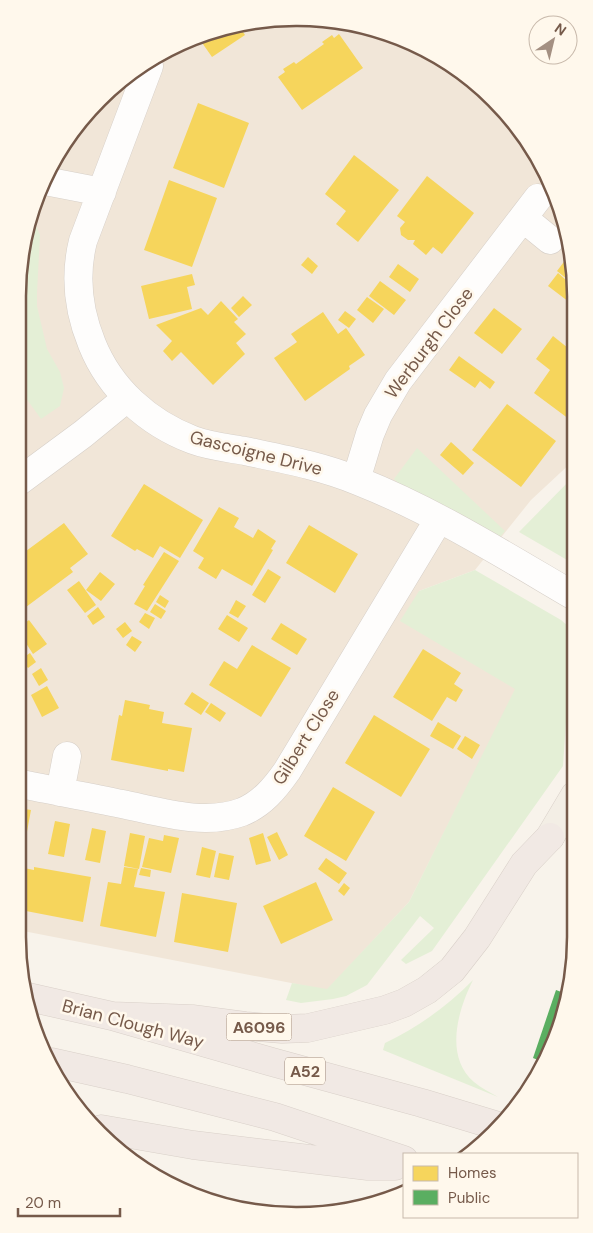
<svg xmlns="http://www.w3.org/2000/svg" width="593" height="1233" font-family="'DM Sans',sans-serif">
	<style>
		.residential { fill: #f1e6d8 }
		.green { fill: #e4efd6 }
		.homes { fill: #f6d55c }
		.public { fill: #5aae61 }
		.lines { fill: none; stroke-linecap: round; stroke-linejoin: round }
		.street-casing { stroke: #d6cfc8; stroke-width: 29 }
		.primary-casing { stroke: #d9d0c9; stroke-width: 29 }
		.highway-casing { stroke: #d9d0c9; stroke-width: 29 }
		.street { stroke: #fefdfc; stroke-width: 28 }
		.primary { stroke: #f3eee5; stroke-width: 28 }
		.highway { stroke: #f1e9e4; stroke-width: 28 }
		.labels { text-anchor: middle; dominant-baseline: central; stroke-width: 5; stroke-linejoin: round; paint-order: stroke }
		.shield { fill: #fff8ec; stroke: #9f897b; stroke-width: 1 }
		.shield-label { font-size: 16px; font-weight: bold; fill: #765a4a }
		.street-label { font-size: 18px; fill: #765a4a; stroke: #fff8ec }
		.rim { fill: none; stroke: #765a4a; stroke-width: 2.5 }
	</style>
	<rect width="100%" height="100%" fill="#f8f3eb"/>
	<path class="residential" d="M297,18l107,21 63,36 51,51 36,63 19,71 1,200 -43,40 -56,70 -56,21 97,98 -107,213 -82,88 -309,-60v-634l21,-107 60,-90 91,-60z
		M204,1196l111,16 -73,-2z"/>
	<path class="green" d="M33,219l7,16 -3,58v13l10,43 13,23 4,16 -4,18 -19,13 -23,-32v-91z
		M417,448l88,83 -5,6 -100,-52 -6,-6z
		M574,476v88l-55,-32z
		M475,570l86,50 7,6 4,8 -9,132 -131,185 -26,13 -5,-4 33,-32 -14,-12 -53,69 -21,11 -13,3 -32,4 -15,-3 6,-17 35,6 82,-87 106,-213 -115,-68 19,-30z
		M473,980c-15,30 -29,76 1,102 7,6 16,10 24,15l-115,-47 2,-7c33,-16 63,-37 88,-63z"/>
	<path class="homes" d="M241,29l4,6 -33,22 -14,-20z
		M339,34l24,34 -61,42 -24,-33 7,-5 -2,-3 11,-7 2,2 28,-20 -2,-2 10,-7 2,3z
		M198,103l51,20 -25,65 -51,-20z
		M354,155l45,35 -41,52 -22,-18 10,-13 -21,-17z
		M427,176l47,37 -32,41 -9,-7 -7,8 -13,-11 2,-4h-7l-7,-5 -1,-7 5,-6 -8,-6z
		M169,180l48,18 -25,69 -48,-17z
		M308,257l10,9 -6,8 -11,-9z
		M566,259l7,6v19l-16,-13z
		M398,264l21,15 -9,13 -21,-15z
		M558,273l15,13v19l-25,-19z
		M192,274l3,11 -8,2 5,22 -43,10 -8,-33z
		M380,281l26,19 -12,15 -25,-19z
		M243,296l9,9 -13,12 -8,-9z
		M367,297l17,12 -11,14 -16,-13z
		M221,301l17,18 -4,3 12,12 -10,9 9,11 -32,31 -32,-33 -9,9 -9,-10 9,-10 -16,-16 45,-17 7,7z
		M494,308l28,21 -20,25 -28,-21z
		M345,311l11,8 -7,9 -11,-8z
		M323,312l15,22 8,-6 19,27 -16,11 1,3 -45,32 -31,-43 23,-16 -6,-8z
		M553,336l20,16 1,61 -5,6 -35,-26 16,-23 -14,-11z
		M459,356l36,26 -5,7 -10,-8 -5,7 -26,-18z
		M507,404l49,37 -35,46 -49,-37z
		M451,442l23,21 -11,12 -23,-20z
		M144,484l59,36 -23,38 -20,-12 -7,12 -16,-9 -2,2 -24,-15z
		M219,507l20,11 -5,9 19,11 5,-9 18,12 -5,8 2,1 -21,36 -30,-17 -6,10 -18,-11 6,-10 -11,-7z
		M64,523l24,31 -18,14 3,4 -55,41v-56z
		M309,525l49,29 -23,39 -49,-30z
		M164,552l15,9 -32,50 -13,-7 11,-18 -2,-1z
		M268,569l13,8 -16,26 -13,-8z
		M100,572l15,12 -14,17 -15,-11z
		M79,581l17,24 -11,8 -18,-23z
		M160,595l9,6 -4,7 -9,-6z
		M236,600l10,6 -8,12 -9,-5z
		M155,604l11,7 -5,8 -11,-7z
		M98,607l7,10 -12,8 -6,-9z
		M145,613l10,5 -6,11 -10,-7z
		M227,615l21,13 -9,14 -21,-13z
		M29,620l18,24 -14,10 -15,-23v-3z
		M125,622l7,9 -9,7 -7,-9z
		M281,623l26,16 -10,16 -26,-16z
		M132,636l10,6 -7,10 -9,-7z
		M252,645l39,23 -30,49 -52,-32 15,-24 13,8z
		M423,649l38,24 -7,11 9,6 -7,12 -9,-5 -15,24 -39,-24z
		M30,653l6,9 -8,6 -7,-9z
		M41,668l7,12 -9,6 -7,-12z
		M47,686l12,22 -17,9 -11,-22z
		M192,692l17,11 -8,12 -17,-11z
		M125,700l25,5 -1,4 15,3 -2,11 30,5 -8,44 -16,-3v2l-57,-11 8,-45 3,1z
		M211,703l15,10 -6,9 -15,-10z
		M374,715l56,34 -29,48 -56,-34z
		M438,722l23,14 -8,13 -23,-13z
		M465,736l15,9 -8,14 -15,-10z
		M333,787l42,25 -29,49 -42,-25z
		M18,808l13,2 -5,27 -8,-2z
		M55,821l15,3 -6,33 -16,-3z
		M92,828l14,3 -6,32 -15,-3z
		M277,832l11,23 -9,5 -12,-23z
		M130,833l15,3 -6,33 -15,-3z
		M263,833l8,28 -15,4 -7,-27z
		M164,835l15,3 -8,35 -29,-6 7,-29 14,3z
		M202,847l14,4 -6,27 -14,-3z
		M219,853l15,3 -5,24 -15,-3z
		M326,858l21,15 -8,11 -21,-15z
		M34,867l57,10 -8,45 -57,-11 1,-3 -9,-2 6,-38 10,2z
		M124,867l14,2 -4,18 31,5 -9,45 -56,-11 8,-44 13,2z
		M141,868l10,2 -1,7 -11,-2z
		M316,882l17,38 -52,24 -18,-38z
		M344,883l6,5 -6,8 -6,-5z
		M182,893l55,10 -9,49 -54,-10z"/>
	<path class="public" d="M556,990l8,3 -10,51 -11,18 -10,-4z"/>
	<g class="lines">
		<g class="street-casing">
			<path id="street" d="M149,66l-66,175c-9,36 -5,69 9,103 18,45 56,79 101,96 16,6 35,8 52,11 38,8 77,15 113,30 76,30 146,74 216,115
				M45,181l57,11
				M523,218l27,22
				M356,480l14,-46 8,-19 20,-34 140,-183
				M18,482l65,-48 44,-36
				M21,784c34,7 68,13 101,20 39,8 82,22 120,8 20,-8 33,-24 45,-41l152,-252
				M60,792l7,-36"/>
		</g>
		<g class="primary-casing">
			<path id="primary" d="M550,837l25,-42"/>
		</g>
		<g class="highway-casing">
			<path id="highway" d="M28,997l84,19 160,46 150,41 76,23
				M112,1016l80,3 53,7 37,3 26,-1 77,-18 19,-7 23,-13 25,-20 25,-32 47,-74 26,-27
				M51,1062l76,17 148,38 129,43
				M101,1129l92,16 175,21h27"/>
		</g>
		<use href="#street" class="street"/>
		<use href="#primary" class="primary"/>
		<use href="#highway" class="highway"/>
	</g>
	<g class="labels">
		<g class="shield">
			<rect x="226.5" y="1013.5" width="65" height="27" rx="4"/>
			<rect x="285" y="1057.5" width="40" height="27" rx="4"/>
		</g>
		<g class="shield-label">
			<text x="259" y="1027">A6096</text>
			<text x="305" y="1071">A52</text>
		</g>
		<g class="street-label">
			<text transform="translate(429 343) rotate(-53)">Werburgh Close</text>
			<text transform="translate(256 453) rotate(14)">Gascoigne Drive</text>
			<text transform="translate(306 737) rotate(-58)">Gilbert Close</text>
			<text transform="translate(133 1024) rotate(15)">Brian Clough Way</text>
		</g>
	</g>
	<path d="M0 0H593V1233H0ZM296 26H297A270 270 0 0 1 567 296V937A270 270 0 0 1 297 1207H296A270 270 0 0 1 26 937V296A270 270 0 0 1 296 26Z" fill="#fff8ec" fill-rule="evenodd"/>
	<path class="rim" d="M296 26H297A270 270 0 0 1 567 296V937A270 270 0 0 1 297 1207H296A270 270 0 0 1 26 937V296A270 270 0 0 1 296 26Z"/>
	<rect x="403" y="1153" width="175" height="65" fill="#fff8ec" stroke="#c8b9ab"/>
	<rect x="413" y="1166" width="25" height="15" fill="#f6d55c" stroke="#c8b9ab"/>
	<text x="448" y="1178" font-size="15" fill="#765a4a">Homes</text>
	<rect x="413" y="1190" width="25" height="15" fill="#5aae61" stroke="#c8b9ab"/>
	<text x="448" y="1203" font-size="15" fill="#765a4a">Public</text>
	<g transform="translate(553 40) rotate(35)"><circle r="24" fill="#fff8ec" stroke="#c8b9ab"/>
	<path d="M0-4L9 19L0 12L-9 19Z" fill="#a49082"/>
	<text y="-8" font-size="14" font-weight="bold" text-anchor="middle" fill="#765a4a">N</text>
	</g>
	<path d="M18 1208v8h102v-8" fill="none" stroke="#765a4a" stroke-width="2.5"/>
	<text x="25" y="1208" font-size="15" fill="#765a4a" stroke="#fff8ec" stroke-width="4" paint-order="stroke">20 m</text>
</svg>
